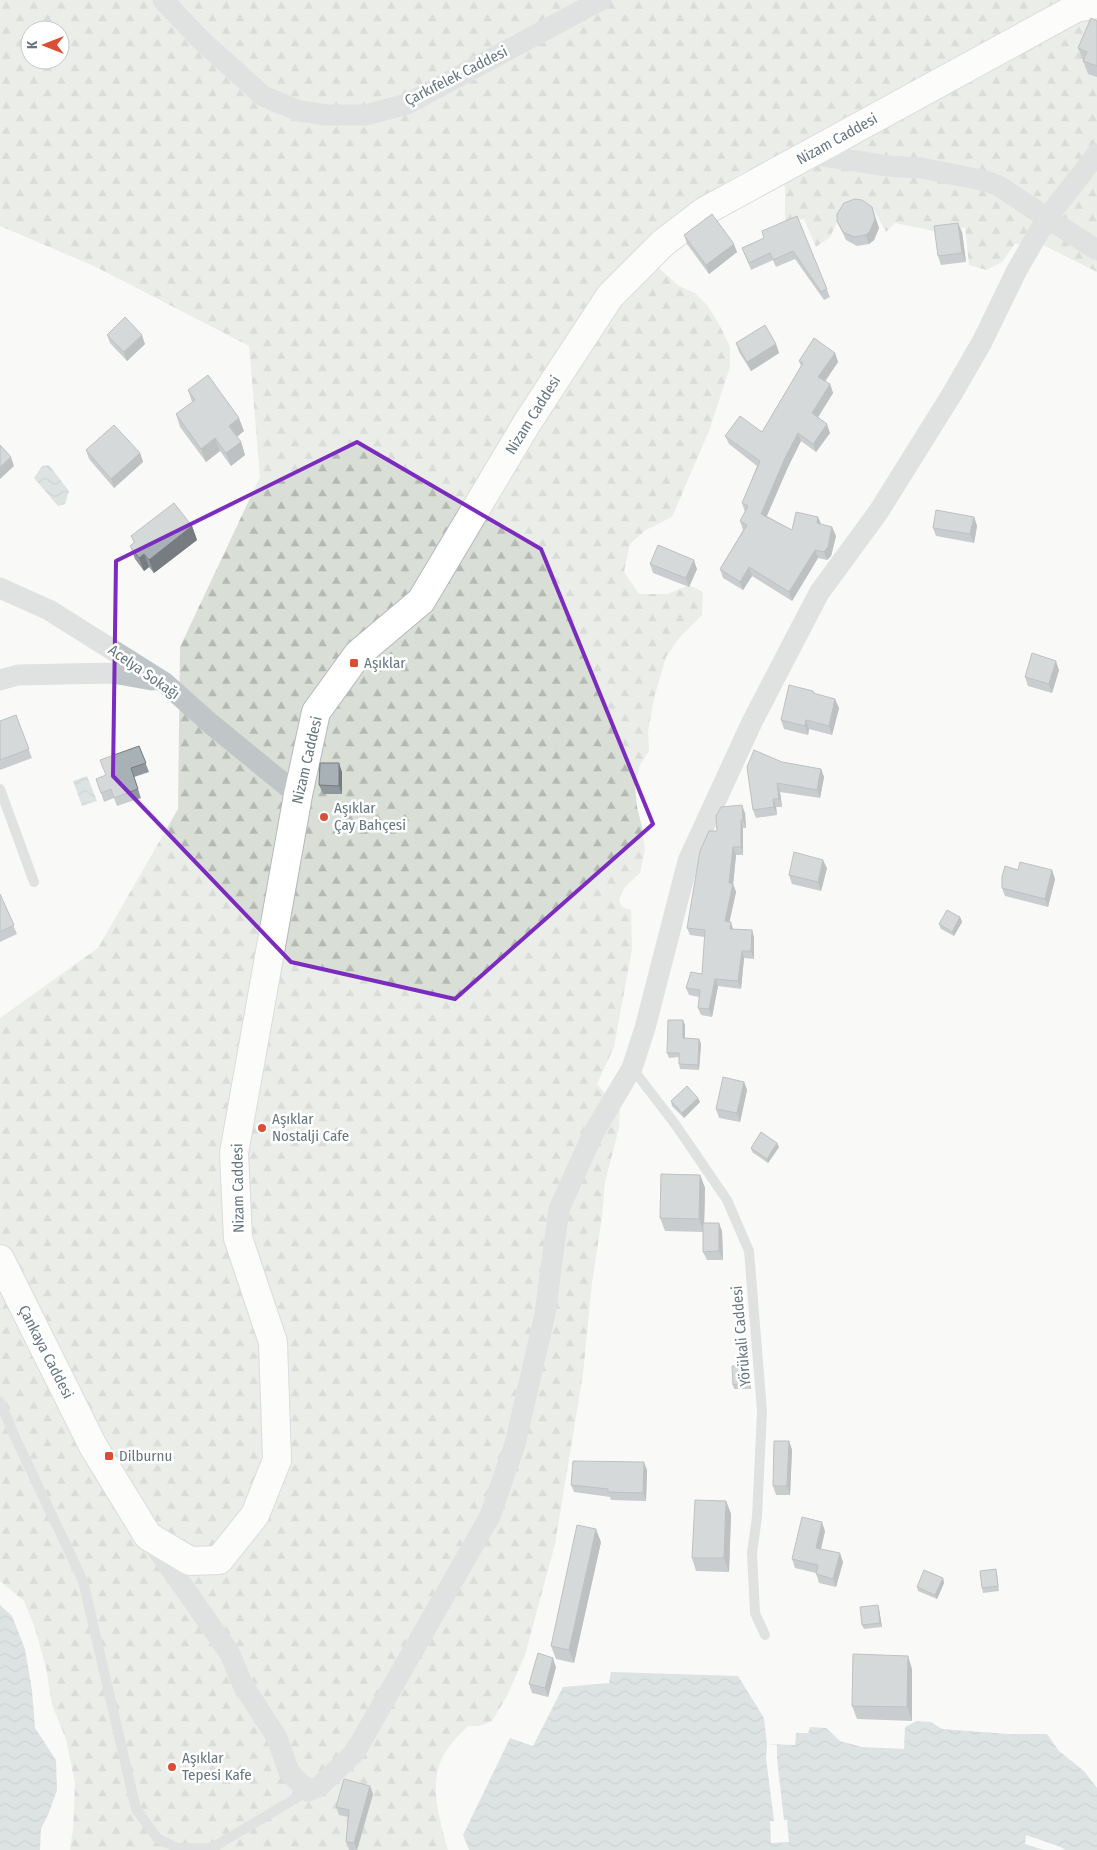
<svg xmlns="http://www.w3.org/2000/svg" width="1097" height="1850" font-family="'Fira Sans Condensed',sans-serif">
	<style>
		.forest { fill: url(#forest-firs); fill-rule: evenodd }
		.water { fill: url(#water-waves) }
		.pier { fill: #f9f9f7 }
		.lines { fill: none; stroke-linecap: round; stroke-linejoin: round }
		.secondary-casing { stroke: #b3b9bd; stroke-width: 30 }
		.lane { stroke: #c0c5c8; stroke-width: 10 }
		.street { stroke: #c0c5c8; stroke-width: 21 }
		.secondary { stroke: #fff; stroke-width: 28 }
		.wall { fill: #90989d }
		.shaded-wall { fill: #767c7f }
		.building { fill: #a8b1b6; stroke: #767c7f }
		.marked { fill: none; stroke: #7b2cbf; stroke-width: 4; stroke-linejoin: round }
		.poi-dot { fill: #db4e35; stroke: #fff; stroke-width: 2 }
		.labels { text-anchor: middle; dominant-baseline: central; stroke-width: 5; stroke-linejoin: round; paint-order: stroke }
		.street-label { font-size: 15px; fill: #667780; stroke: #fff }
		.poi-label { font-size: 15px; fill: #667780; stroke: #fff; text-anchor: start }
	</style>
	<defs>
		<pattern id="forest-firs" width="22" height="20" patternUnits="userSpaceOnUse" patternTransform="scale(1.25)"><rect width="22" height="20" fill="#d9ded6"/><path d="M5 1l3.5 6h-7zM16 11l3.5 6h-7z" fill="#b4b9b3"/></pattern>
		<pattern id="water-waves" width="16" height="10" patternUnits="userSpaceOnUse" patternTransform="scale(1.25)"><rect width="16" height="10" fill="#bac6ca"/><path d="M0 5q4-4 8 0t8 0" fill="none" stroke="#9ba6a9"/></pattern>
	</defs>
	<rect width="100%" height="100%" fill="#f9f9f7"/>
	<path class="forest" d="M0,0h1074l23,17v255l-56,-28h-26l-13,18 -16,8 -17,-5 -4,-37 -31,3 -39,-8 -9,9 -14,-25 -16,-3 -11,3 -15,30 -14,10 -12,-28 -19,2v-34l-13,-25 -27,9 -49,29 -52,46 15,22 20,18 16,7 12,12 12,19 11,23v20l-21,64 -37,86 -26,13 -16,14 -6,28 15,22h29l21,-9 14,7 -1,23 -22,22 -14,20 -12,41 -6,34 1,19 -9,14 -5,21 2,21 5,20 3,22 -5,24 -16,15 -5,12 3,7 9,3 1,39 -18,98 -17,37 23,27 -1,17 -14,54 -3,35 -10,66 -9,91 -28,170 -30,111 -18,41 -15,25 -13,5h-11c-9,9 -19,19 -25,30 -15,29 -3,64 5,94h-378l3,-21 2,-46 -9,-44 -14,-34 -6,-37 -11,-40 -11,-27 -24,-20v-563l98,-70 80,-139 2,-162 80,-170 -11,-131 -153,-79 -96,-41zM30,30h30v30h-30z"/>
	<path class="water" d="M49,465l20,26 -4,13 -7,2 -24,-28 8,-12z
		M87,776l10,25 -15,5 -9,-25z
		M0,1605l12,11 13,33 7,41 3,38 21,32 1,30 -9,25 -7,14 -1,21h-40z
		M611,1672l127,4 26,42 3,26 28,1 1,-12h12l2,-6 16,1 14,13 22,6 42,2 1,-22 12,-6 14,1 11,7 66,5h39l12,17 25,20 13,17v62h-628l-6,-15 47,-97 23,8 30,-59 46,-4z"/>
	<path class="pier" d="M767,1744l10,1v13l7,62h3l2,22 -18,1 -1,-22h4l-8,-63z
		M1026,1835l35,12 4,3h-21l-19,-6z"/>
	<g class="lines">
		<g class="secondary-casing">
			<path id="secondary" d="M0,1259l93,187 55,90 42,25 29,-1 36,-45 22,-55 -4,-118 -35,-104 -4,-85 64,-358 18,-83 42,-58 63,-53 106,-178 83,-127 53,-53 42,-32 371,-203 21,-4"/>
		</g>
		<path class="lane" d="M0,789l34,93
			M632,1068l43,56 52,76 22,51 13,160 -5,106 -5,36 3,60 10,22
			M0,1402l15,35 68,144 53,228 21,29 20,10h35l96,-57"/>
		<path class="street" d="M163,0l38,40 62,56 36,15 27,4h40l41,-11 194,-104
			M810,154l78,12 33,2 65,13 13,5 48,32 50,-64
			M0,588l49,22 116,73 46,41 87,71
			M0,680l18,-5 95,-2 39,7
			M150,1539l79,113 14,33 34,53 12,34 19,19 12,-5 35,-34 135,-236 25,-72 30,-130 14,-105 35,-77 38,-64 13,-40 43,-167 64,-139 67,-129 60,-82 73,-117 30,-52 35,-72 30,-52 50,32"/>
		<use href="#secondary" class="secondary"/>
	</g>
	<path class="wall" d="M1097,21v56l-9,-3 -10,-26z
		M872,207l7,21 -5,12 -5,4 -12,2 -11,-6 -9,-19z
		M797,216l33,81 -6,3 -29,-41 -19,8 -3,-7 -22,10 -9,-22 22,-10z
		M962,232l4,30 -25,3 -3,-9z
		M684,235l53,17 -28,22 -22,-30z
		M107,335l38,9 -18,17 -17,-18z
		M736,343l40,1 3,9 -28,18 -12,-19z
		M835,353l3,9 -13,19 5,3 3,9 -15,24 12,16 -14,19 -15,-11 -13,26 -21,49 25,14 26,-13 3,8 11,2 4,9 -5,20 -4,4 -9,-2 -26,43 -40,-25 -9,14 -20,-12 -3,-9 23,-39 -3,-9 5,-9 -3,-9 15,-37 -28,-22 -4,-8 37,-4 39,-66 -2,-5z
		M188,390l56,41 -7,6 4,5 4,13 -14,11 -11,-15 -14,11 -26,-35 -4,-13 16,-12z
		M86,450l54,3 3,9 -29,26 -25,-29z
		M974,517l3,9 -3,17 -38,-7 -3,-8z
		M192,526l5,14 -43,33 -5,-6 -5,4 -9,-12 -5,-13 4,-3 -3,-7z
		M650,564l47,5 -8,18 -36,-14z
		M1059,670l-7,23 -24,-7 -3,-9z
		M813,691l2,3 24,14 -7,27 -23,-6 -1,6 -24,-6 -3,-9z
		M16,715l16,43 -32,12v-49z
		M139,746l10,26 -15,5 7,21 -24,8 -3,-8 -10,4 -8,-23 10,-4z
		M782,762l39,7 3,8 -4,21 -40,-6 2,15h-6l1,8 -21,3 -3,-8z
		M342,772v22h-19l-4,-9z
		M745,813l1,15h-3v27h-7l-3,29 3,8 -7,29 4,8 19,1 2,8v21l-10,-1 -3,31 -23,-3 -6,31 -11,-2 -3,-7 1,-11 -10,-2 -3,-7 16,-14 3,-37 -15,-2 -3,-7 30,-97z
		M827,868l-6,23 -29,-7 -3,-9z
		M1018,870h34l3,9 -7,28 -43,-11 -3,-8z
		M0,894l17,40 -17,8z
		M960,917l2,5 -8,14 -13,-7 -2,-5z
		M685,1025v13l14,1 2,5 -2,26 -19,-1 -1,-5v-7l-10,1 -2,-5z
		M744,1082l3,8 -7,32 -21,-4 -3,-9z
		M671,1101l29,1 -16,16 -12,-12z
		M779,1147l-11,16 -16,-11 -1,-4z
		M700,1175l5,13 -1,35 18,8 1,29h-16l-4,-8v-20l-38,-1 -5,-13z
		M749,1366l1,4 1,19h-17l-1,-4z
		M789,1441l3,9 -2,45h-14l-3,-9z
		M647,1470l-1,31 -35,-1 -1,-3 -36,-5 -3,-7z
		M726,1501l5,13 -2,58 -33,-1 -4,-13z
		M825,1531l-4,18 22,13 -7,25 -17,-4 -3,-10 -21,-5 -3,-9z
		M601,1542l-27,121 -18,-4 -5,-13z
		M997,1573l2,18 -16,2 -1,-5z
		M943,1578l1,5 -7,16 -19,-8 -1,-4z
		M878,1605l1,4 3,18 -18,2 -2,-4z
		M556,1667l-8,30 -16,-4 -3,-9z
		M912,1669v52l-55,-2 -5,-13z
		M373,1794l-16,56h-8l-3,-8 2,-25 -9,-2 -3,-8z"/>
	<path class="shaded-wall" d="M872,207l7,21 -5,12 -5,4 -3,-9z
		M958,223l4,9 4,30 -4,-9z
		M734,244l3,8 -28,22 -3,-9z
		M142,335l3,9 -18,17 -3,-9z
		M776,344l3,9 -28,18 -4,-9z
		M835,353l3,9 -16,24 -4,-9z
		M830,384l3,9 -18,29 -3,-9z
		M239,418l5,13 -11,8 -4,-13z
		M827,424l3,9 -14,19 -3,-8z
		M798,433l3,8 -13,26 -24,55 -3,-8 24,-56z
		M215,438l5,13 -14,11 -5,-13z
		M241,442l4,13 -14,11 -5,-13z
		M140,453l3,9 -29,26 -3,-9z
		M11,457l3,9 -14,13v-12z
		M818,517l4,9 -5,-3z
		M974,517l3,9 -3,17 -4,-9z
		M192,526l5,14 -43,33 -5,-13z
		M832,527l4,9 -5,20 -4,4 -3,-8z
		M815,550l3,8 -26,43 -3,-9z
		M144,554l5,13 -5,4 -5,-13z
		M694,560l3,9 -8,18 -3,-9z
		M749,567l3,9 -9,14 -3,-8z
		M1056,661l3,9 -7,23 -3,-9z
		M835,699l4,9 -7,27 -3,-9z
		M806,720l3,9 -1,6 -3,-9z
		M339,763l3,9v22l-3,-8z
		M821,769l3,8 -4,21 -3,-8z
		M777,783l3,9 2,15 -3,-8z
		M773,799l3,8 1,8 -3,-8z
		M742,805l3,8 1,15 -3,-8z
		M741,820l2,8v27l-2,-8z
		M733,847l3,8 -3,31v-2l3,8 -8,37 -3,-8z
		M823,860l4,8 -6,23 -3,-9z
		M1052,870l3,9 -7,28 -3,-8z
		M960,917l2,5 -8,14 -2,-4z
		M731,922l2,7h-3z
		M752,930l2,8v21l-3,-8z
		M742,951l2,7 -3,31 -3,-8z
		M715,979l3,7 -6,31 -3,-8z
		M683,1020l2,5v18l-2,-5z
		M699,1039l2,5 -2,26 -1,-5z
		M744,1082l3,8 -7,32 -3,-9z
		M698,1098l2,4 -16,16 -2,-5z
		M777,1143l2,4 -11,16 -1,-4z
		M700,1175l5,13 -1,44 -5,-13z
		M719,1223l3,8 1,29 -4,-9z
		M749,1366l1,4 1,19 -2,-5z
		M789,1441l3,9 -2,45 -3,-9z
		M644,1462l3,8 -1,31 -3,-8z
		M726,1501l5,13 -2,58 -5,-14z
		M822,1522l3,9 -6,26 -3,-9z
		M596,1529l5,13 -27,121 -5,-13z
		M840,1553l3,9 -7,25 -3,-8z
		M943,1578l1,5 -7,16 -2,-4z
		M878,1605l1,4 3,18 -2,-4z
		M908,1656l4,13v52l-5,-14z
		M553,1658l3,9 -8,30 -3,-9z
		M370,1786l3,8 -16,56 -3,-7z"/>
	<path class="building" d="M1091,18l6,3v45l-14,-5 4,-9 -9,-4z
		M855,199l7,1 10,7 3,12 -5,12 -4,4 -12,2 -11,-5 -6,-11v-7l7,-11z
		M712,214l22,30 -28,21 -22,-30z
		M797,216l30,73 -6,3 -28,-41 -20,9 -3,-7 -21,10 -7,-15 22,-10 -2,-7z
		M958,223l4,30 -24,3 -4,-30z
		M125,317l17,18 -18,17 -17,-17z
		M765,325l11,19 -29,18 -11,-19z
		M814,338l21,15 -17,24 12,7 -18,29 15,11 -14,20 -15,-11 -13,25 -24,56 31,16 4,-18 22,5 -1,6 15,4 -4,20 -4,5 -9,-2 -26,42 -40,-25 -9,15 -20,-13 27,-44 -7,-4 8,-15 -6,-3 18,-42 -35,-25 15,-20 22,16 41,-69 -4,-2z
		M208,375l31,43 -10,8 12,16 -15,11 -11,-15 -14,11 -25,-35 19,-14 -7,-10z
		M114,425l26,28 -29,26 -25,-29z
		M0,445l11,12 -11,10z
		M174,503l18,23 -43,34 -5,-6 -5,4 -9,-12 5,-4 -4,-6z
		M936,510l38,7 -4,17 -37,-6z
		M658,545l36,15 -8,18 -36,-14z
		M1032,653l24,8 -7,23 -24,-7z
		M789,685l24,6v2l22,6 -6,27 -23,-6 -1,6 -24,-6z
		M16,715l13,34 -29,11v-39z
		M139,746l7,17 -15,5 7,21 -24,9 -3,-9 -10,4 -5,-14 10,-4 -6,-15z
		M754,750l28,12 39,7 -4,21 -40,-7 2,16h-6l1,8 -21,3 -6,-43z
		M320,763h19v23l-20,-1z
		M742,805l1,15h-2v27h-8l-4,36 4,1 -8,37 6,1 -1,7 22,1 -1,21h-9l-4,30 -23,-2 -6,30 -11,-1 2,-18 -14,-2 5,-16 11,2 3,-44 -18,-2 13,-77 9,-20h8l-1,-15 5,-9z
		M794,852l29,8 -5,22 -29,-7z
		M1020,862l32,8 -7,29 -43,-11v-11l3,-11 13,4z
		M0,894l14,31 -14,7z
		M947,910l13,7 -8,15 -13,-8z
		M668,1020h15v18l16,1 -1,26 -19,-1v-11h-12z
		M723,1077l21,5 -7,31 -21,-4z
		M687,1086l11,12 -16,15 -11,-12z
		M761,1132l16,11 -10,16 -16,-11z
		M661,1174l39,1 -1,44 -39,-1z
		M703,1223h16v28l-16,1z
		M732,1366h17v18l-16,1z
		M774,1441h15l-2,45h-14z
		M573,1461l71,1 -1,31 -35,-1v-3l-37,-4z
		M695,1500l31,1 -2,57h-32z
		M802,1517l20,5 -6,26 24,5 -7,26 -17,-5 2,-9 -26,-6z
		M577,1525l19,4 -27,121 -18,-4z
		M996,1569l2,17 -16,2 -2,-17z
		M924,1570l19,8 -8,17 -18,-8z
		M878,1605l2,18 -18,2 -2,-18z
		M538,1653l15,5 -8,30 -16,-4z
		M853,1654l55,2 -1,51 -55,-1z
		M344,1779l26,7 -16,57 -8,-1 3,-32 -13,-3z"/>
	<path d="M0 0H1097V1850H0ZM357,442l184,107 112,275 -198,175 -164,-37 -178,-186 3,-215z" fill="#f9f9f7" fill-opacity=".55" fill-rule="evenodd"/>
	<path class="marked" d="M357,442l184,107 112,275 -198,175 -164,-37 -178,-186 3,-215z"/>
	<g class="poi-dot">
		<rect x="349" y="658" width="10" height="10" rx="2.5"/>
		<circle cx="324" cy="817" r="5"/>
		<circle cx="262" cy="1128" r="5"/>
		<rect x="104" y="1451" width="10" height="10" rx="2.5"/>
		<circle cx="172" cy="1767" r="5"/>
	</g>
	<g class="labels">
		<g class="street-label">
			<text transform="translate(456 76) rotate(-27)">Çarkıfelek Caddesi</text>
			<text transform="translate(837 139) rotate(-29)">Nizam Caddesi</text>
			<text transform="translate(533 415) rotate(-58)">Nizam Caddesi</text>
			<text transform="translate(144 672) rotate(35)">Acelya Sokağı</text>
			<text transform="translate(307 760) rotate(-77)">Nizam Caddesi</text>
			<text transform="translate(238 1188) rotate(-91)">Nizam Caddesi</text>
			<text transform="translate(741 1336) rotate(-95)">Yörükali Caddesi</text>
			<text transform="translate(46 1352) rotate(63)">Çankaya Caddesi</text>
		</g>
		<g class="poi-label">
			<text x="364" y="663">Aşıklar</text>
			<text x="334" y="808">Aşıklar<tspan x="334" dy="17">Çay Bahçesi</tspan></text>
			<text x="272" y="1119">Aşıklar<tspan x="272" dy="17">Nostalji Cafe</tspan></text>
			<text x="119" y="1456">Dilburnu</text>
			<text x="182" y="1758">Aşıklar<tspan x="182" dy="17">Tepesi Kafe</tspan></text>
		</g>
	</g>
	<g transform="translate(45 45) rotate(270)"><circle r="24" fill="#ffffff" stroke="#c2c9cc"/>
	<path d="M0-4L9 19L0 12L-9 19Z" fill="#db4e35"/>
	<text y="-8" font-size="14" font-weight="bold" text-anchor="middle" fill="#667780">K</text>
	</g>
</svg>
